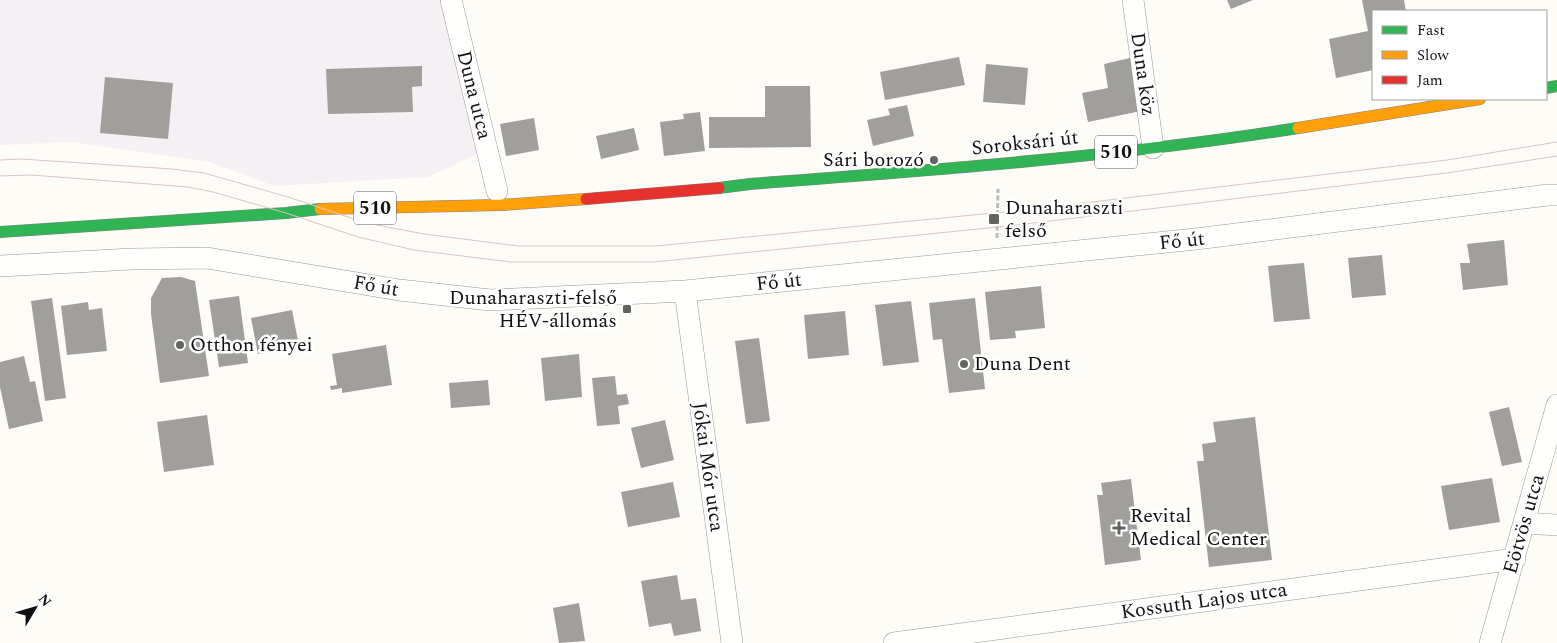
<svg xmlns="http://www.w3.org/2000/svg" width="1557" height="643" font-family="Spectral,serif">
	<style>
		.industrial { fill: #f5f0f3 }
		.building { fill: #a19f9c }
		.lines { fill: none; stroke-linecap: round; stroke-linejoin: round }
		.street-casing { stroke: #979795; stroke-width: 22 }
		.fast-casing { stroke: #858482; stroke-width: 12 }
		.slow-casing { stroke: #858482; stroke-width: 12 }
		.jam-casing { stroke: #858482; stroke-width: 12 }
		.path { stroke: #b9b9b8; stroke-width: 3; stroke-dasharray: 5 2.5; stroke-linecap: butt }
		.street { stroke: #fffffe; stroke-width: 21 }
		.fast { stroke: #30b455; stroke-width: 11 }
		.slow { stroke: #ff9f0a; stroke-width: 11 }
		.jam { stroke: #e5322d; stroke-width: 11 }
		.tram { stroke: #d9c6c7; stroke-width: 1 }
		.poi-dot { fill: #646362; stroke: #fff; stroke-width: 2 }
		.labels { text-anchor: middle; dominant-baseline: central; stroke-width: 5; stroke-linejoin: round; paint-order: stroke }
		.shield { fill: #fff; stroke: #585858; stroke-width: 1 }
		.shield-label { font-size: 19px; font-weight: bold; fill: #111 }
		.street-label { font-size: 20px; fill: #111; stroke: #fff }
		.poi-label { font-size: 20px; fill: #111; stroke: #fff; text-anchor: start }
	</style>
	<rect width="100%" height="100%" fill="#fdfcf7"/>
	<path class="industrial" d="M0,0h444l37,152 -53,25 -154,9 -64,-24 -139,-20 -71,3z"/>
	<path class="building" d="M1227,0h26l-22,9z
		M1362,0h42l2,11h-33v59l-37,8 -7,-39 39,-8z
		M959,57l6,28 -80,15 -5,-28z
		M1130,58l11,53 -53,11 -6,-29 26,-5 -4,-24z
		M986,64l42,4 -3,37 -42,-3z
		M422,66v20l-10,1 1,25 -85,2 -2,-45z
		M105,77l68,6 -5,56 -68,-6z
		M765,86h45l1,61 -102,1v-31h56z
		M907,105l7,31 -41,10 -6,-26 23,-5 -2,-6z
		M700,112l5,39 -41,5 -4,-34 24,-3 -1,-5z
		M534,118l5,32 -33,6 -6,-32z
		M634,128l5,22 -38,9 -5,-23z
		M1504,240l4,45 -45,5 -3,-27h10l-3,-19z
		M1382,255l4,40 -34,3 -4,-40z
		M1304,263l6,56 -36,3 -6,-56z
		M181,277l14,4 14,95 -49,7 -9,-69v-16l11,-20z
		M1041,286l4,42 -30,3 1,7 -26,2 -5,-48z
		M239,296l9,67 -29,4 -10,-67z
		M52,298l14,100 -21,3 -14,-100z
		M975,298l10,91 -36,4 -7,-54 -9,1 -4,-37z
		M911,301l8,61 -36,4 -8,-61z
		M88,302l1,8 13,-2 5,43 -40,4 -6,-49z
		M292,310l7,36 -41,8 -7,-36z
		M845,311l4,44 -41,4 -4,-44z
		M759,338l11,83 -24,3 -11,-83z
		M386,345l6,40 -50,8v-5l-11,2 -1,-4 7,-1 -5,-31z
		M579,354l3,43 -37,4 -4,-43z
		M24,356l6,26 5,-1 8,40 -34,8 -9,-42v-25z
		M615,376l2,19 10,-1 2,10 -11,2 2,18 -23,2 -5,-48z
		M488,380l2,25 -39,3 -2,-25z
		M1509,407l13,55 -20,4 -13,-54z
		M207,415l7,50 -50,7 -7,-50z
		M1255,417l17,143 -63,7 -12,-106h7l-2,-17 14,-2 -3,-20z
		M665,420l9,40 -33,8 -10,-40z
		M1492,478l8,44 -51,8 -8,-44z
		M1131,479l10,81 -36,5 -8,-70h6l-2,-12z
		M673,482l7,35 -52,10 -7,-35z
		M677,575l4,25 15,-2 5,33 -27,5 -3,-13 -22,4 -8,-46z
		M579,603l6,38 -26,2 -6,-35z"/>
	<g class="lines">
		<g class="street-casing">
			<path id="street" d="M451,0l46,191
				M1133,0l20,148
				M0,266l132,-7 75,-1 192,32 91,10 195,-9 511,-52 352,-44h9
				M685,291l47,352
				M1525,523l32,2
				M894,643l621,-84
				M1490,643l67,-238"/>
		</g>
		<g class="fast-casing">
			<path id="fast" d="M1546,88l11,-2
				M719,188l31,-4c183,-14 366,-27 548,-56
				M0,232l286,-19 34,-4"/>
		</g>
		<g class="slow-casing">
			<path id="slow" d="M1298,128l182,-29
				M320,209l181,-4 85,-6"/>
		</g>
		<g class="jam-casing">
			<path id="jam" d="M586,199l133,-11"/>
		</g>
		<path class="path" d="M997,238l1,-49"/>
		<use href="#street" class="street"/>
		<use href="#fast" class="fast"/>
		<use href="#slow" class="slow"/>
		<use href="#jam" class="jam"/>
		<path class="tram" d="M0,160l21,-1 151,10 32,4 84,24 78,26 58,11 94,12h138l368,-36 423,-50 110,-18
			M0,176l31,-1 157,12 25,5 73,21 72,24 56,13 97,12h143l363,-37 430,-52 110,-17"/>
	</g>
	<g class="poi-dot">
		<circle cx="934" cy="160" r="5"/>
		<rect x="988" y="213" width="12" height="12" rx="2.5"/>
		<rect x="622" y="304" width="10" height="10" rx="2.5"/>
		<circle cx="180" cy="345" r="5"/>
		<circle cx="964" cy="364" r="5"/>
		<path d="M1116.5 520.5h5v5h5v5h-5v5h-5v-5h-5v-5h5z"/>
	</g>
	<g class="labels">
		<g class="shield">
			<rect x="1095" y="135.5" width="42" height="33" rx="4"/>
			<rect x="354" y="191.5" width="42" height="33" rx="4"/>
		</g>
		<g class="shield-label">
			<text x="1116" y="152">510</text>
			<text x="375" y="208">510</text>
		</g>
		<g class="street-label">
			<text transform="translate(1143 74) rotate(82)">Duna köz</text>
			<text transform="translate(474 95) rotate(76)">Duna utca</text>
			<text transform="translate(1025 143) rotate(-6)">Soroksári út</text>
			<text transform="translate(1182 241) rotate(-6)">Fő út</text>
			<text transform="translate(779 282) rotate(-6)">Fő út</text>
			<text transform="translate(376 286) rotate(10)">Fő út</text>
			<text transform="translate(708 467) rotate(82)">Jókai Mór utca</text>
			<text transform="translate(1524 524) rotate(-74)">Eötvös utca</text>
			<text transform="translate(1204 601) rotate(-8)">Kossuth Lajos utca</text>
		</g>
		<g class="poi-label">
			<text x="924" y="160" text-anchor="end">Sári borozó</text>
			<text x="1005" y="208">Dunaharaszti<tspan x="1005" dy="23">felső</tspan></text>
			<text x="617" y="298" text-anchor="end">Dunaharaszti-felső<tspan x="617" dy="23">HÉV-állomás</tspan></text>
			<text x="190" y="345">Otthon fényei</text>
			<text x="974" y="364">Duna Dent</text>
			<text x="1130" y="516">Revital<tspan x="1130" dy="23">Medical Center</tspan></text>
		</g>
	</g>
	<rect x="1372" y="10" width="175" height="90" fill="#ffffff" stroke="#a0a0a0"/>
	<rect x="1382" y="26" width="25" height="8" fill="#30b455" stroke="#a0a0a0"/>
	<text x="1417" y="35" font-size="15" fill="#111111">Fast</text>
	<rect x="1382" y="51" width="25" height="8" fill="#ff9f0a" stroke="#a0a0a0"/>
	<text x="1417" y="60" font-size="15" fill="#111111">Slow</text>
	<rect x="1382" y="76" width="25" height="8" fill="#e5322d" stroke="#a0a0a0"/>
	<text x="1417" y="85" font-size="15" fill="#111111">Jam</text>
	<g transform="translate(35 608) rotate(52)" stroke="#ffffff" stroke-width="4" paint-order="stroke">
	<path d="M0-4L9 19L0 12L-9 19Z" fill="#111111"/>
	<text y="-8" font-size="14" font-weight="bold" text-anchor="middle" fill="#111111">N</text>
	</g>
</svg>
